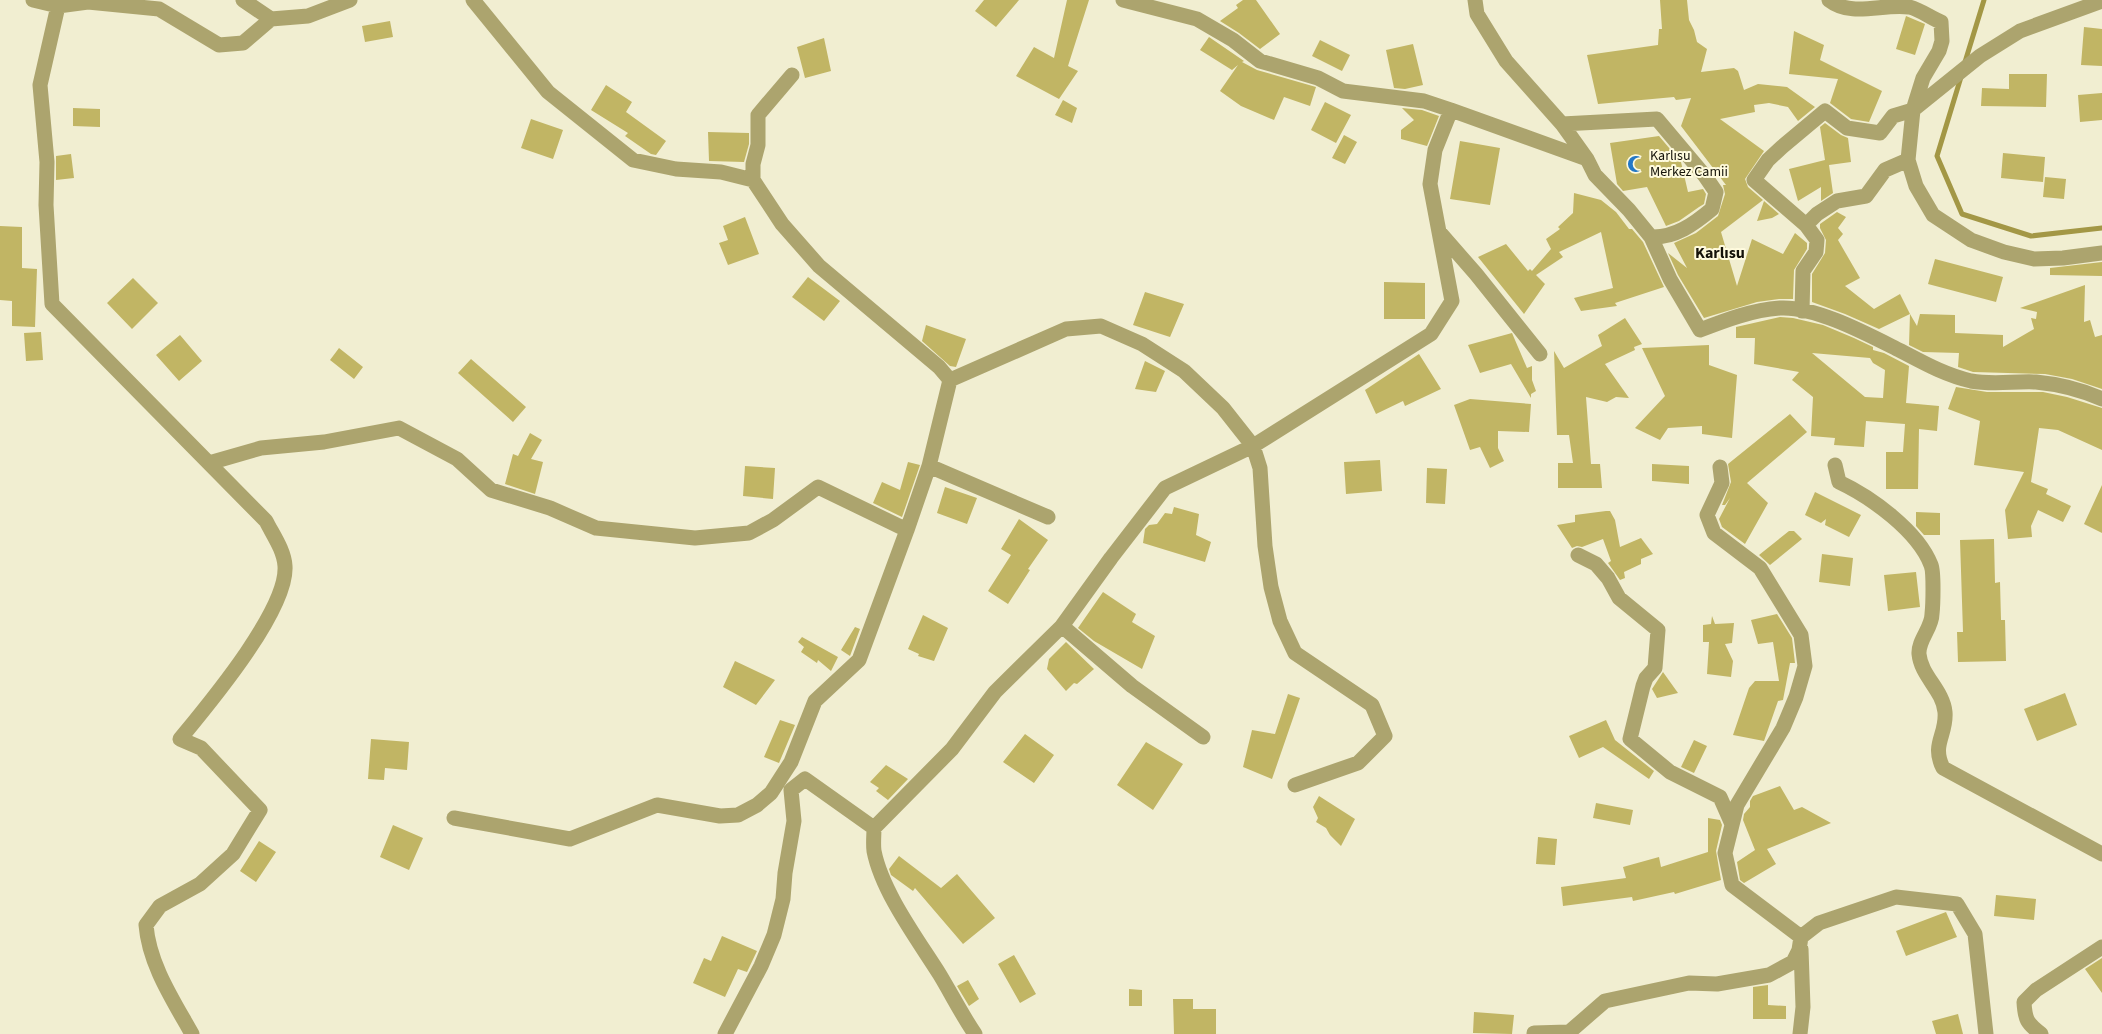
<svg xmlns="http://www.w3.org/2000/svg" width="2102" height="1034" font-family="'Source Sans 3',sans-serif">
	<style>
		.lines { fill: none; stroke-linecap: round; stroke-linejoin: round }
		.stream { stroke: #a39745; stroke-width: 5 }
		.building { fill: #c1b564; fill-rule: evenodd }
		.minor { stroke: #aca46e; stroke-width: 15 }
		.labels { text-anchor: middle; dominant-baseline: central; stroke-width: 4; stroke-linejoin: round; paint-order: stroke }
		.poi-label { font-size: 14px; fill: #151309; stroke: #fffbde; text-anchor: start }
		.quarter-label { font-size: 16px; font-weight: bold; fill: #151309; stroke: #fffbde }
	</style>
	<rect width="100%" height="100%" fill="#f1eed1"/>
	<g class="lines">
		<path class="stream" d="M1965,62l19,-62
			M1961,77l-24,79 25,58 69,22 71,-8"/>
	</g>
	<path class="building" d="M984,0h35l-23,27 -21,-16z
		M1067,0h22l-21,66 10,5 -19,28 -43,-23 18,-29 20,11z
		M1243,0h13l24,34 -20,15 -21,-16 -19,-12 18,-13 -2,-3z
		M1660,0h27l2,20 5,10 3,12 10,7 -6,23 33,-4 4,3 6,19 14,-6 29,3 28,20 -17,14 -10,-14 -19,-4 -15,2 1,7 -35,7 44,32 -19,28 3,8 15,13 -42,32 16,54 15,-47 31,15 12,-21 12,10v6l-13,21 -1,29h-14l-22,3 -53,16 -26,-43 -10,-22 19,15 -13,-25 22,-10 22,-17 7,-22 -2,-9h3l-45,-59 10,-28 -15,2 -2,-3 -76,7 -11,-49 71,-10 1,-16h3z
		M1906,16l19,8 -10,31 -19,-6z
		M390,21l3,16 -28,5 -3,-16z
		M2084,27l18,2v37l-21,-1z
		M1794,31l30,14 -4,15 62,31 -13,31 -18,-3 -21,-16 8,-24 -49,-5z
		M1209,37l35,24 -2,1 15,8 59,17 -6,19 -26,-9 -10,23 -33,-14 -21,-15 18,-26 -6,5 -32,-20z
		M824,38l7,33 -26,7 -8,-31z
		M1320,40l30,15 -8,16 -30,-15z
		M1413,44l10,41 -18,4 -11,-1 -8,-38z
		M2009,74h38l-1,33 -65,-1 1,-18 27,1z
		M606,85l26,17 -6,10 40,29 -10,14 -5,-1 -26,-18 3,-3 -37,-23z
		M2102,93v27l-22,2 -2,-27z
		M1063,100l14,8 -5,15 -17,-8z
		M1325,102l26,13 -15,28 -25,-13z
		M73,108l27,1v18l-27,-1z
		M1402,108l20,2 17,6 -12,30 -26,-7v-9l13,-10z
		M531,119l32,11 -10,29 -32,-11z
		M1825,123l16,12 7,3 3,24 -22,3 4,28 -12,8v-14l-23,14 -9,-32 36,-9 -5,-33z
		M708,132l41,1v11l-5,18 -35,-1z
		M1344,135l13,7 -12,22 -13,-6z
		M1659,136l22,26 7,30 15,-3 3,5 -2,10 -5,3 -20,14 -13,5 -19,-39 -24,4 -6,-7 -7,-41z
		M1460,141l40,7 -10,57 -40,-6z
		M2003,153l42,4 -2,25 -42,-4z
		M71,154l3,24 -18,2v-24z
		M2045,177l21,2 -2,20 -21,-2z
		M1574,193l27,7 15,12 13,17h3l11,13 21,45 -49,16 2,3 -36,5 -7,-13 39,-10 -12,-56 -42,20 4,5 -27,18 9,9 -21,30 -46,-57 28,-13 22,27 2,-2 2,2 19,-22 -5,-10 14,-10 -2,-2 15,-14z
		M1764,201l15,13 -7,4 -15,3z
		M1837,212l9,5 -8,11 5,6 -5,6 22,38 -15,8 29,23 26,-15 10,20 -31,15 -34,-15 -33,-12v-28l13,-21 1,-13 -6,-12v-4z
		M745,217l14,37 -31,11 -9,-22 9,-3 -5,-14z
		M0,226l22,1v41l15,1 -2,58 -23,-1v-25l-12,-1z
		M1935,259l68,18 -7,25 -68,-18z
		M2102,262v14l-52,-1v-7z
		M808,277l32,24 -16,20 -32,-24z
		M133,278l25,25 -26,26 -25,-26z
		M1384,282l41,1v36h-41z
		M2085,285l-1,37 6,-2 5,17 7,-2v54l-30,-10 -27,-5 -72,-2 -15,-5 1,-14 -36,-1 -14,-7 1,-31 7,12 3,-12 35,1v18l48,2v12l31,-18 -3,-11 5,1 1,-7 -17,-4z
		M1145,292l39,12 -14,33 -37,-12z
		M1780,317l13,1 30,7 31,13 19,9v3l11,3 25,13 -3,37 33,3 -2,25 -18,-2 -1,60h-32v-37h17l2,-28 -39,-3 -2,26 -30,-2 1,-7 -24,-2 2,-39 -21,-17 7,-8 -45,-8 1,-26h-19v-11zM1812,353l58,5 3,5 12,7 -2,28 -18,-1z
		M1625,318l17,26 -8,3 1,3 -30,14 24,34 -13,-1 -9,5 -21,-5 5,67h9l2,24h-44v-25h15l-4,-28h-12l-3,-84 10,17 38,-22 -4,-11z
		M926,325l40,14 -10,28 -6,-1 -28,-25z
		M41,332l2,28 -17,1 -2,-28z
		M1512,333l15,35 5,-2v14l4,11 -5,3v4l-20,-34 -31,9 -12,-28z
		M180,335l22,26 -23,20 -23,-26z
		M1709,345v20l28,10 -5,63 -30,-4v-8l-34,2 -8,12 -25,-12 30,-32 -23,-48z
		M339,348l24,19 -9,12 -24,-19z
		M1419,354l22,35 -36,17 -2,-5 -27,13 -11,-24z
		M471,359l55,48 -13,15 -55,-49z
		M1145,361l20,10 -9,21 -21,-3z
		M1956,387l31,5h56l24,5 35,11v42l-44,-20 -19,-2 -8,54 17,7 -2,5 25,12 -8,16 -25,-12 -7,16 1,11 -24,2 -3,-29 19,-38 -50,-7 6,-44 -32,-12z
		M1470,399l61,5 -2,28 -31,-1v17l6,13 -14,7 -10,-21 -10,3 -16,-45z
		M1790,414l17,18 -60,51 21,20 -23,41 -23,-17 -3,-8 11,-21 -5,7h-3l9,-23 -3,-18z
		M530,433l12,7 -11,19 12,3 -8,32 -30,-10 8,-30 5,2z
		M1380,460l2,31 -36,3 -2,-32z
		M908,462l12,3 -18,52 -29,-14 9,-21 18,8z
		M1652,464l37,2v18l-37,-3z
		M745,466l30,2 -2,31 -30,-3z
		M1427,468l20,1 -2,35 -19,-1z
		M2102,485v48l-18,-9z
		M945,487l32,11 -10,26 -30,-11z
		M1815,492l46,23 -12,22 -24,-12 1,-6 -5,4 -16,-8z
		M1174,507l25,7 -3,21 15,7 -6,20 -62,-19 2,-14 4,-4 8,-1 8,-11 7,1z
		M1606,511h4l5,9 5,27 21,-9 12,16 -12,5v5l-17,8 1,6 -5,2 -12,-17 3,-2 -8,-22 -21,8 -5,-1 -5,2 -15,-23 18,-3v-7z
		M1916,512l24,1v22h-16l-8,-9z
		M1019,519l29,21 -20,29 2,1 -22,34 -20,-13 23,-36 -10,-6z
		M1789,531h5l8,8 -32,26 -11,-10z
		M1994,539l1,44 5,-1 1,38h4l1,41 -48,1 -1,-30h6l-3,-92z
		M1822,554l31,4 -3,28 -31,-4z
		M1916,572l4,35 -32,4 -4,-36z
		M1103,592l33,22 -4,8 23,14 -13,33 -48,-28 -16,-13z
		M1777,614l15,24 3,25h-5l-7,37 -5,1 -14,40 -31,-6 16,-47 6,-7h24l-6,-39 -15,2 -7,-24z
		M923,615l25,13 -14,33 -16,-5 1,-2 -11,-5z
		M1712,616l3,8 19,-1 -2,20 -7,1 8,17 -2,16 -24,-3 2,-32h-6v-17l8,-1z
		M855,627l5,2 -10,27 -9,-6z
		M802,637l36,20 -7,14 -13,-11 -1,3 -16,-11 3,-5 -6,-5z
		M1066,642l28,27 -17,15 -3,-1 -8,8 -19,-22 2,-10z
		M735,661l40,19 -19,25 -33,-18z
		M1663,672l15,21 -21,5 -5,-9z
		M2065,693l12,32 -40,16 -13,-32z
		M1288,694l12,4 -28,81 -29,-12 9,-37 23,4z
		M780,720l15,5 -16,38 -15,-6z
		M1606,720l9,20 39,31 -5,8 -46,-32 -24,11 -10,-22z
		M1025,734l29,21 -20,28 -31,-21z
		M371,739l38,3 -2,28 -22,-2 -1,12 -16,-1z
		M1694,740l13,6 -13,27 -13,-6z
		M1146,742l37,22 -30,46 -36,-25z
		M886,765l22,14 -20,21 -12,-9 3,-3 -9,-6z
		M1780,786l14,24 8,-3 29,16 -64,26 9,15 -32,19 -4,-3 -3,-18 18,-12 -12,-30 1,-6 6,-7v-6l3,-5z
		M1319,796l36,23 -14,27 -11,-11 -4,-7 -10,-6 2,-4 -5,-11z
		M1596,803l37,7 -3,15 -37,-7z
		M1708,818l12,2 2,5 -6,26 5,29 -46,14 -1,-2 -41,9 -1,-4 -69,9 -2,-19 65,-9 -3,-11 36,-10 2,10 47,-15z
		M393,825l30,13 -14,32 -29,-13z
		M1538,837l19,2 -2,26 -19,-1z
		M259,841l17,11 -20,30 -16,-11z
		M899,856l42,32 16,-14 38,44 -32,26 -48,-56 -2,3 -22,-16 -2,-6z
		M1996,895l40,4 -2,21 -40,-4z
		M1946,912l11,25 -51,19 -10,-25z
		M722,936l35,15 -10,21 -9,-3 -13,28 -32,-14 11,-25 7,3z
		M1014,955l22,39 -16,9 -22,-39z
		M2102,958v35l-17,-24z
		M968,980l11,19 -10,7 -12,-20z
		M1768,985v20l18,1v13h-33v-32z
		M1129,989l13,1v16h-13z
		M1173,999h20v10h23v25h-42z
		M1474,1012l40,3 -2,19 -39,-1z
		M1958,1014l5,20h-27l-4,-13z"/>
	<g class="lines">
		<path class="minor" d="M33,0l25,6 30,-4 71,7 60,36 24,-2 28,-24 37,-3 42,-16
			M243,0l28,19
			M473,0l75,92 85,68 43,9 45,3 32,8 29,44 37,42 120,101 11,13
			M1123,0l74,19 36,21 27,21 58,17 25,13 81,10 27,9
			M1475,0l2,14 29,47 56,63 25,35 8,16 34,35 22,27c24,1 43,-13 61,-28l4,-17 -11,-16 -48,-57 -95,5
			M1829,0c23,18 54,3 80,7 10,2 22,11 32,15l1,19 -3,10 -16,27 -10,32 -5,50 8,26 17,29 38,25 33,12 30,7 29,-1 39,-5
			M58,6l-18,79 7,77 -1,43 6,99 214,217c7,14 18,29 19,45 3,44 -77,139 -105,173l21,9 59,62 -27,44 -33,30 -40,22 -14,19c3,39 27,75 46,109
			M753,180v-16l5,-19v-30l34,-40
			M1806,225l11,-11 20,-13 29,-5 19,-26 23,-10
			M1441,234l35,40 64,80
			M1651,237l19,42 30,51c26,-10 52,-20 80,-22 36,-2 89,27 121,43 23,12 44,24 70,30 22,4 43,0 65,1 21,2 46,8 66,17
			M1802,311l1,-40 13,-19 1,-12 -11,-15 -52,-45 14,-20 14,-13 43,-36 22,17 33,5 13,-17 20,-6 67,-54 40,-25 82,-30
			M950,380l116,-51 35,-3 41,18 42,27 39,37 30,38 7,22 5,78 6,41 9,34 15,32 77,52 13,31 -27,27 -63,22
			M209,463l52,-15 63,-6 75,-14 58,31 34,31 59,18 46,20 99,10 54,-5 24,-13 45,-33 89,43
			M1835,465l4,17c32,15 79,49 92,83 3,7 2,40 1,49 0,14 -14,26 -13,40 2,22 24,36 26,58 2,23 -14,32 -2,56l159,86
			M929,466l119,51
			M1720,467l2,16 -15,32 7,18 46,35 41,67 4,31 -9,31 -13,31 -46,77 -12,48 7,32 69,52 18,-14 77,-26 61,7 18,30 11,100
			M1578,555l18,9 12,14 11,20 39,32 -3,38 -9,10 -3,8 -13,53 40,33 50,25 11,25
			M1203,737l-71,-51 -70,-60 49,-68 54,-70 88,-42 178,-112 21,-33 -22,-117 5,-34 16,-40 136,49
			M454,818l116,21 87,-34 63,11 18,-1 19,-10 14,-12 20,-31 24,-61 44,-41 48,-130 22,-64 21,-86
			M1534,1033l34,-1
			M725,1034l36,-68 13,-31 9,-36 2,-26 9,-52 -3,-31 14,-11 69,49
			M975,1034c-13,-19 -23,-39 -35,-59 -22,-35 -58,-83 -66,-124 -1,-7 0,-16 0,-23l78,-79 43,-57 67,-66
			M1567,1034l38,-33 84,-18 28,1 52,-9 24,-13 6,-12 2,-13
			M1800,1034l3,-27 -2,-58
			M2041,1034c-14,-11 -16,-14 -17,-32l12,-12 66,-43"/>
	</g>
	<defs>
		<g id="mosque-bare" transform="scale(1.35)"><path d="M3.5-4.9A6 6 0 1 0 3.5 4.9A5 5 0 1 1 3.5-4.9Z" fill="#2478c6" stroke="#fffbde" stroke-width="2.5" paint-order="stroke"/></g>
	</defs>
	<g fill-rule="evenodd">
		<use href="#mosque-bare" x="1636" y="164"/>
	</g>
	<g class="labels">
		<g class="poi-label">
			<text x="1650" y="156">Karlısu<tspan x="1650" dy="16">Merkez Camii</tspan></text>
		</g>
		<g class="quarter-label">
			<text x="1720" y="253">Karlısu</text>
		</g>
	</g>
</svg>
